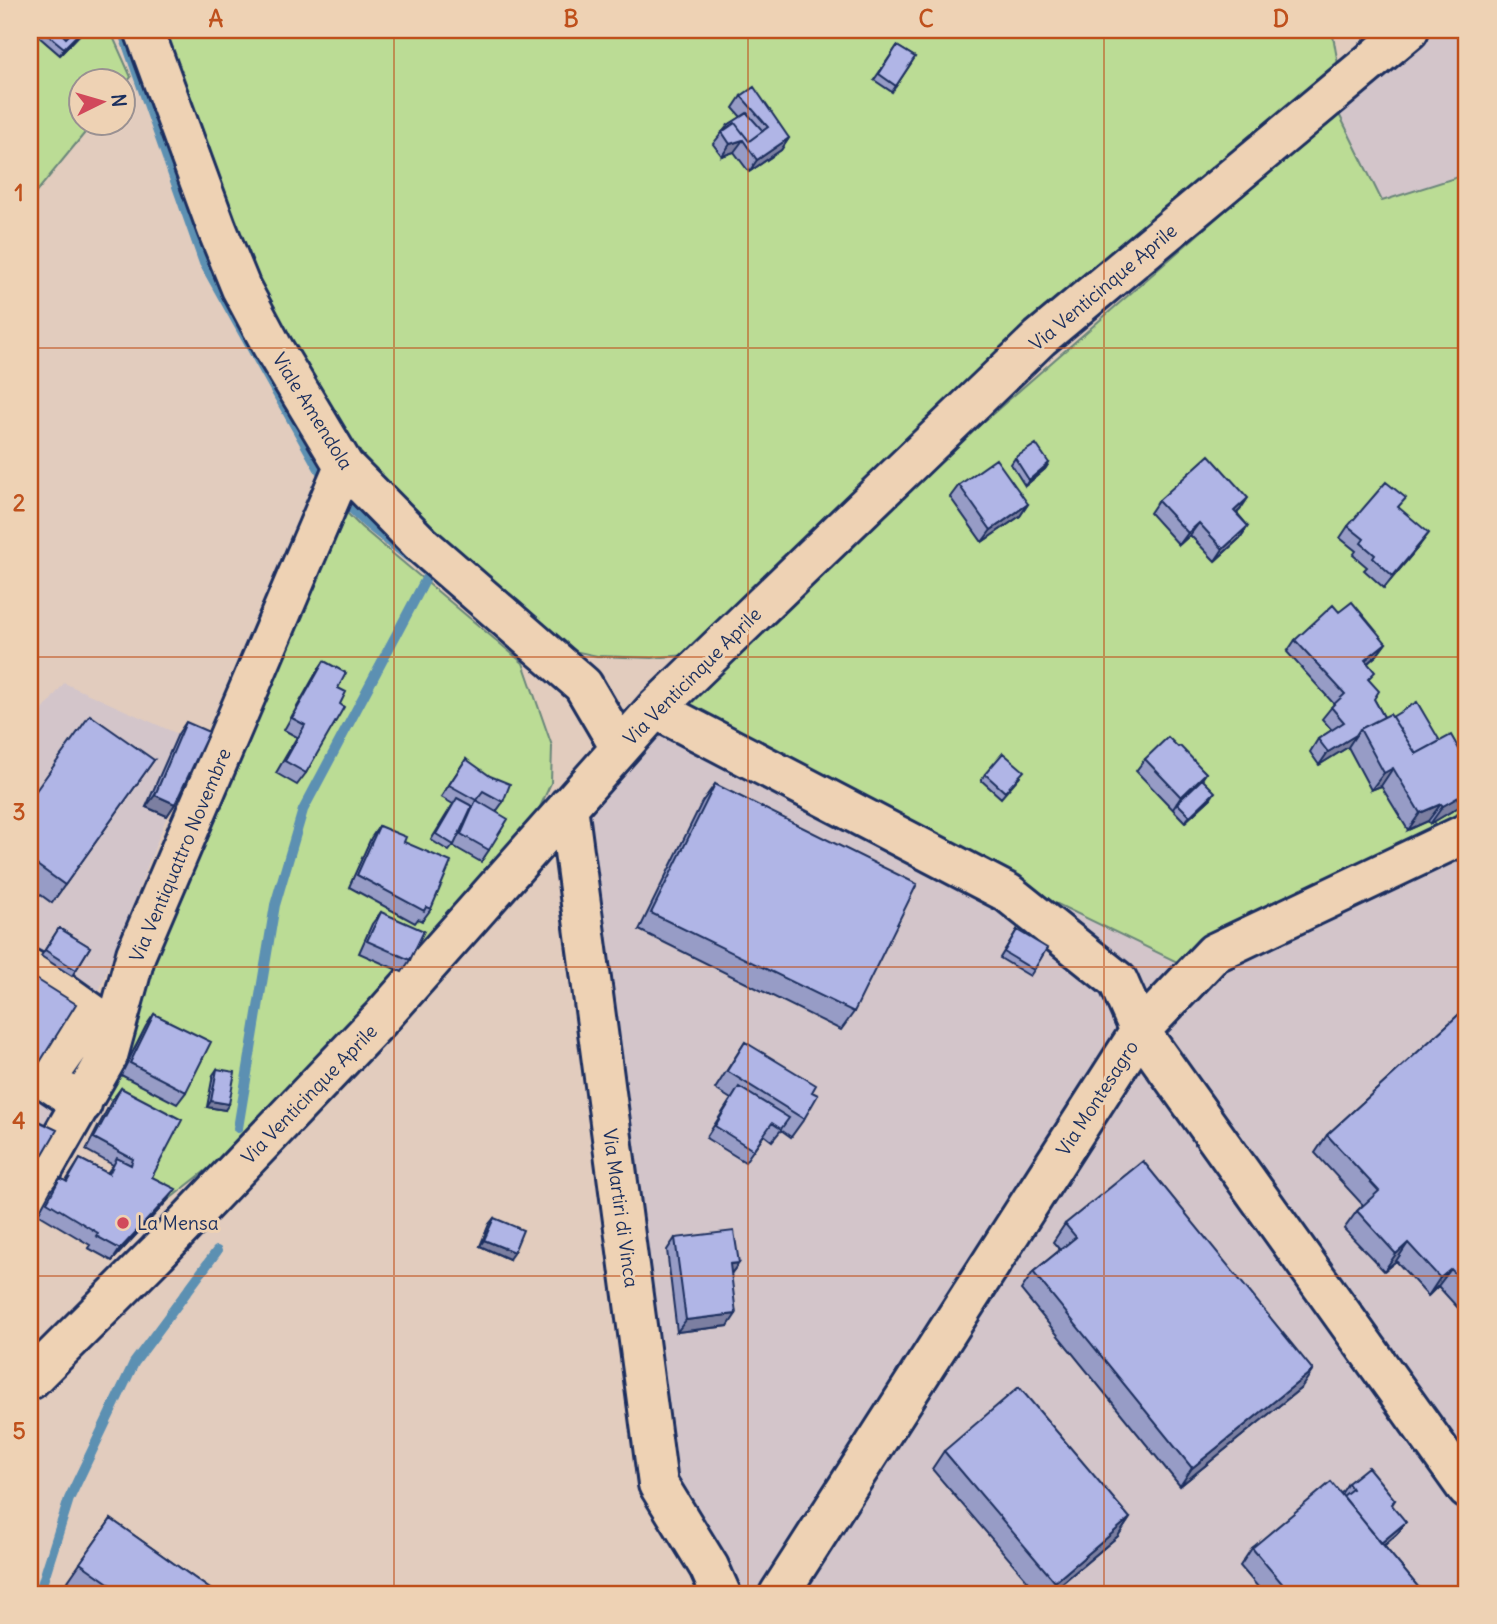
<svg xmlns="http://www.w3.org/2000/svg" width="1497" height="1624" font-family="Delius,sans-serif">
	<style>
		.built { fill: #d3c5ca }
		.green { fill: #bbdc95; stroke: #6b867a; stroke-width: 2 }
		.lines { fill: none; stroke-linecap: round; stroke-linejoin: round }
		.stream { stroke: #5c90b2; stroke-width: 10 }
		.minor-casing { stroke: #1b2f5e; stroke-width: 44 }
		.minor { stroke: #eed2b4; stroke-width: 38 }
		.wall { fill: #979cc6; stroke: #1b2f5e; stroke-width: 2 }
		.shaded-wall { fill: #7b7fa1; stroke: #1b2f5e; stroke-width: 2 }
		.building { fill: #b0b5e6; stroke: #1b2f5e; stroke-width: 2 }
		.grid { fill: none; stroke: #bf511c; stroke-width: 2; stroke-opacity: 0.55 }
		.poi-dot { fill: #d1495b; stroke: #eed2b4; stroke-width: 2.5 }
		.labels { text-anchor: middle; dominant-baseline: central; stroke-width: 6; stroke-linejoin: round; paint-order: stroke }
		.street-label { font-size: 19px; fill: #1b2f5e; stroke: #eed2b4 }
		.poi-label { font-size: 19px; fill: #1b2f5e; stroke: #eed2b4; text-anchor: start }
		.neatline { fill: none; stroke: #bf511c; stroke-width: 2.5 }
		.grid-label { font-size: 23px; text-anchor: middle; font-weight: bold; fill: #bf511c }
	</style>
	<rect width="100%" height="100%" fill="#e2ccbe"/>
	<filter id="ink" filterUnits="userSpaceOnUse"><feTurbulence type="fractalNoise" baseFrequency=".0143" numOctaves="2"/><feDisplacementMap in="SourceGraphic" scale="14" xChannelSelector="R" yChannelSelector="G"/><feConvolveMatrix kernelMatrix="1 2 1 2 8 2 1 2 1" color-interpolation-filters="sRGB"/></filter>
	<g filter="url(#ink)">
		<path class="built" d="M1417,30h50v145l-85,26 -44,-89z
			M64,683l114,51 -31,73 20,9 -68,175 11,7 -80,185v-456z
			M655,709l812,136v749h-746l-63,-110 -90,-678z"/>
		<path class="green" d="M30,30h80l21,47 -8,10 -1,-7h-42v42l13,1 -63,77z
			M150,30h1182l9,51 -633,572 -56,5 -55,-2 -51,-11 -198,-182 -71,-120z
			M1338,112l44,89 85,-27v671l-259,132 -553,-268z
			M338,504l23,23 162,136 29,83 -1,37 -16,35 -270,306 -98,77 -23,-12 -32,-89 -9,-4 42,-140z"/>
		<g class="lines">
			<path class="stream" d="M122,30l82,233 123,220
				M340,497l25,25 45,36
				M238,1128l37,-223 28,-95 126,-237 -7,-5
				M39,1594l30,-95 65,-136 83,-112"/>
			<g class="minor-casing">
				<path id="minor" d="M144,30l73,199 24,59 31,58 72,120 77,78 162,141 37,63
					M655,709l353,184 110,88 22,50 -361,563
					M568,806l90,678 51,83 12,27
					M1467,833l-253,120 -74,78 327,458
					M30,969l63,45 -47,66 36,24
					M30,1192l78,-136 28,-102 208,-488
					M30,1380l127,-127 223,-234 275,-310 385,-371 369,-308"/>
			</g>
			<use href="#minor" class="minor"/>
		</g>
		<path class="wall" d="M31,30h53l-24,25z
			M897,46l18,11 -23,35 -18,-12z
			M741,96l48,42 -8,12 -32,22 -15,-20 -12,4 -9,-12 15,-19 13,-8 -8,-9z
			M1015,458l34,5 -4,6 -20,17 -14,-22z
			M959,485l69,19 -8,12 -38,26 -32,-45z
			M1158,501l82,9 -3,3 11,13 -8,12 -25,23 -25,-26 -11,10 -29,-32z
			M1399,508l21,37 -36,43 -20,-18 3,-3 -14,-12 3,-4 -16,-13 8,-12z
			M1339,612l47,31 -9,12 -9,8 1,18 5,18 10,18h8l48,24 27,22v39l-37,22 -2,-3 -20,9 -27,-44 -10,4 -23,-43 -29,18 -9,-13 8,-13 14,-9 -10,-11 12,-15 -47,-52 8,-12z
			M324,661l14,27 2,16 -34,69 -9,12 -21,-12 21,-36 -13,-7 32,-57z
			M186,722l-11,82 -8,12 -21,-9 32,-73z
			M1178,747l28,26 -4,6 9,19 -26,24 -49,-51 9,-12z
			M466,759l37,43 -7,10 -7,38 -8,12 -28,-16 -4,5 -18,-11 22,-36 -12,-7z
			M154,760l-102,143 -22,-16v-88z
			M985,774l34,3 -18,21 -20,-18z
			M715,784l139,228 -13,18 -202,-100 63,-128z
			M379,826l25,16 27,67 -9,12 -4,-2 -3,4 -66,-36 22,-49z
			M381,912l29,48 -8,12 -43,-19 13,-29z
			M59,928l31,19 -18,29 -31,-20z
			M1017,930l17,40 -4,6 -30,-18z
			M1467,1007v311l-29,-32 -10,10 -32,-35 -12,10 -40,-42 13,-18 6,-6 -48,-52 12,-18z
			M154,1014l32,78 -9,12 -56,-29 25,-49z
			M745,1042l67,50 -8,27 -13,18 -10,-7 -9,11 -8,-6 -19,27 -39,-24 25,-39 -16,-10z
			M217,1069l8,41 -18,-3 6,-32z
			M121,1088l31,89 15,24 -55,60 -24,-13 2,-3 -52,-31 13,-24 9,-12 6,3 14,-22 27,14 6,-8 -27,-15 26,-50z
			M494,1218l15,41 -29,-13 9,-22z
			M1065,1224l236,164 -121,98 -159,-196 12,-18 27,-22 -7,-8z
			M675,1238l64,25 -8,11 -3,52 -51,6 -10,-82z
			M944,1451l186,67 -12,18 -69,58h-10l-107,-125z
			M1348,1483l47,17 -3,5 5,29 -13,12 40,48h-160l-24,-28 12,-18 89,-54z
			M111,1519l106,75h-130l-19,-13z"/>
		<path class="shaded-wall" d="M82,30h2l-24,25 4,-7z
			M789,138l-8,12 -32,22 8,-12z
			M743,140l-9,12 -12,4 8,-12z
			M1049,463l-4,6 -20,17 4,-6z
			M1248,498l-8,12 -14,13 8,-12z
			M1028,504l-8,12 -38,26 9,-12z
			M1199,523l-9,12 -11,10 9,-12z
			M1248,526l-8,12 -25,23 8,-12z
			M1429,533l-9,12 -36,43 9,-12z
			M1386,643l-9,12 -20,17 8,-12z
			M1356,735l-8,12 -29,18 9,-13z
			M1393,768l-12,18 -10,4 13,-17z
			M1206,773l-8,12 -21,18 -4,6 8,-12z
			M1215,792l-4,6 -26,24 5,-6z
			M1467,792v10l-37,22 13,-18z
			M155,795l20,9 -8,12 -21,-9z
			M1441,804l-13,17 -20,9 12,-17z
			M211,1101l18,3 -4,6 -18,-3z
			M176,1189l-9,12 -55,60 8,-12z
			M484,1240l30,12 -5,7 -29,-13z
			M1408,1243l-12,18 -12,10 12,-17z
			M739,1263l-9,12v-11z
			M1451,1269l-13,17 -10,10 12,-18z
			M736,1314l-8,12 -51,6 9,-12z
			M1313,1370l-12,18 -121,98 12,-18z
			M1130,1518l-12,18 -69,58h-2l8,-12z
			M1406,1522l-9,12 -30,26 9,-13z"/>
		<path class="building" d="M42,30h16l8,8 8,-8h8l-18,18z
			M897,46l18,11 -19,29 -17,-12z
			M754,87l35,51 -32,22 -14,-20 -13,4 -8,-12 13,-9 14,18 19,-14 -27,-31z
			M747,113l16,18 -14,10 -14,-18 -6,4 -1,-2z
			M1036,444l13,19 -20,17 -14,-22z
			M1209,455l39,43 -14,13 14,15 -25,23 -24,-26 -11,10 -30,-32z
			M996,459l32,45 -37,26 -32,-45z
			M1386,482l20,16 -8,9 31,26 -36,43 -20,-18 2,-3 -14,-12 3,-4 -16,-13z
			M1352,602l34,41 -21,17 10,12 -7,7 11,12 -5,8 10,18 -24,12 -4,6 -28,17 -10,-13 26,-17 -13,-15 14,-13 -50,-54 38,-35 6,7z
			M324,661l22,12 -8,15 8,4 -6,12 4,3 -38,66 -21,-12 20,-36 -13,-7z
			M1417,702l23,39 -24,13 -24,-37z
			M1390,714l26,40 35,-19 16,28v29l-24,14 -2,-2 -21,9 -27,-45 -9,5 -24,-44z
			M90,715l64,45 -89,125 -35,-25v-61z
			M186,722l23,10 -34,72 -20,-9z
			M1168,737l10,10 2,-1 26,27 -25,24 -36,-38z
			M1003,753l21,18 -19,21 -20,-18z
			M466,759l24,17 20,8 -7,18 -20,-11 -7,9 -27,-15z
			M1202,779l13,13 -25,24 -13,-13z
			M715,784l202,100 -63,128 -203,-99z
			M457,798l15,8 -18,39 -18,-11z
			M476,800l32,19 -19,31 -28,-16z
			M379,826l27,11 -2,5 47,20 -20,47 -5,-2 -2,4 -67,-36z
			M381,912l43,19 -14,29 -43,-19z
			M59,928l31,19 -14,23 -31,-20z
			M1017,930l30,18 -13,22 -30,-18z
			M30,975l46,29 -46,74z
			M1467,1007v279l-16,-17 -11,9 -32,-35 -12,11 -39,-43 22,-20 -52,-56z
			M154,1014l57,28 -25,50 -56,-29z
			M745,1042l71,43 -4,7 6,3 -14,24 -77,-48z
			M217,1069l18,3 -6,32 -18,-3z
			M739,1087l50,31 -8,11 -9,-6 -19,27 -38,-24z
			M121,1088l61,32 -30,57 24,12 -56,60 -24,-13 2,-3 -51,-31 13,-24 7,4 13,-23 29,15 8,-16 14,7 2,-6 -39,-21z
			M34,1119l23,11 -24,41 -3,-2v-42z
			M1143,1161l170,209 -121,98 -159,-196 43,-35 -11,-13z
			M494,1218l29,12 -9,22 -30,-12z
			M734,1231l5,32 -9,1 6,50 -50,6 -11,-82z
			M1019,1387l111,131 -75,64 -111,-131z
			M1368,1467l27,33 -4,4 15,18 -25,21 -38,-47 9,-7 -4,-6z
			M1331,1482l93,112h-133l-39,-46z
			M111,1519l106,75h-93l-44,-31z"/>
	</g>
	<path class="grid" d="M394,30v1564M748,30v1564M1104,30v1564M30,348h1437M30,657h1437M30,967h1437M30,1276h1437"/>
	<circle class="poi-dot" cx="123" cy="1223" r="7"/>
	<g class="labels">
		<g class="street-label">
			<text transform="translate(1103 287) rotate(-40)">Via Venticinque Aprile</text>
			<text transform="translate(313 411) rotate(58)">Viale Amendola</text>
			<text transform="translate(692 676) rotate(-45)">Via Venticinque Aprile</text>
			<text transform="translate(180 855) rotate(-67)">Via Ventiquattro Novembre</text>
			<text transform="translate(309 1094) rotate(-46)">Via Venticinque Aprile</text>
			<text transform="translate(1097 1098) rotate(-57)">Via Montesagro</text>
			<text transform="translate(621 1208) rotate(82)">Via Martiri di Vinca</text>
		</g>
		<g class="poi-label">
			<text x="137" y="1223">La Mensa</text>
		</g>
	</g>
	<rect width="1497" height="1624" fill="none" stroke="#eed2b4" stroke-width="77"/>
	<g transform="translate(102 102) rotate(85)"><circle r="33" fill="#eed2b4" stroke="#9a9192" stroke-width="2"/>
	<path d="M0-5L12 26L0 18L-12 26Z" fill="#d1495b"/>
	<text y="-10" font-size="19" font-weight="bold" text-anchor="middle" fill="#1b2f5e">N</text>
	</g>
	<rect x="38" y="38" width="1420" height="1548" class="neatline"/>
	<g class="grid-label">
		<text x="216" y="27">A</text>
		<text x="571" y="27">B</text>
		<text x="926" y="27">C</text>
		<text x="1281" y="27">D</text>
		<text x="19" y="201">1</text>
		<text x="19" y="511">2</text>
		<text x="19" y="820">3</text>
		<text x="19" y="1129">4</text>
		<text x="19" y="1439">5</text>
	</g>
</svg>
